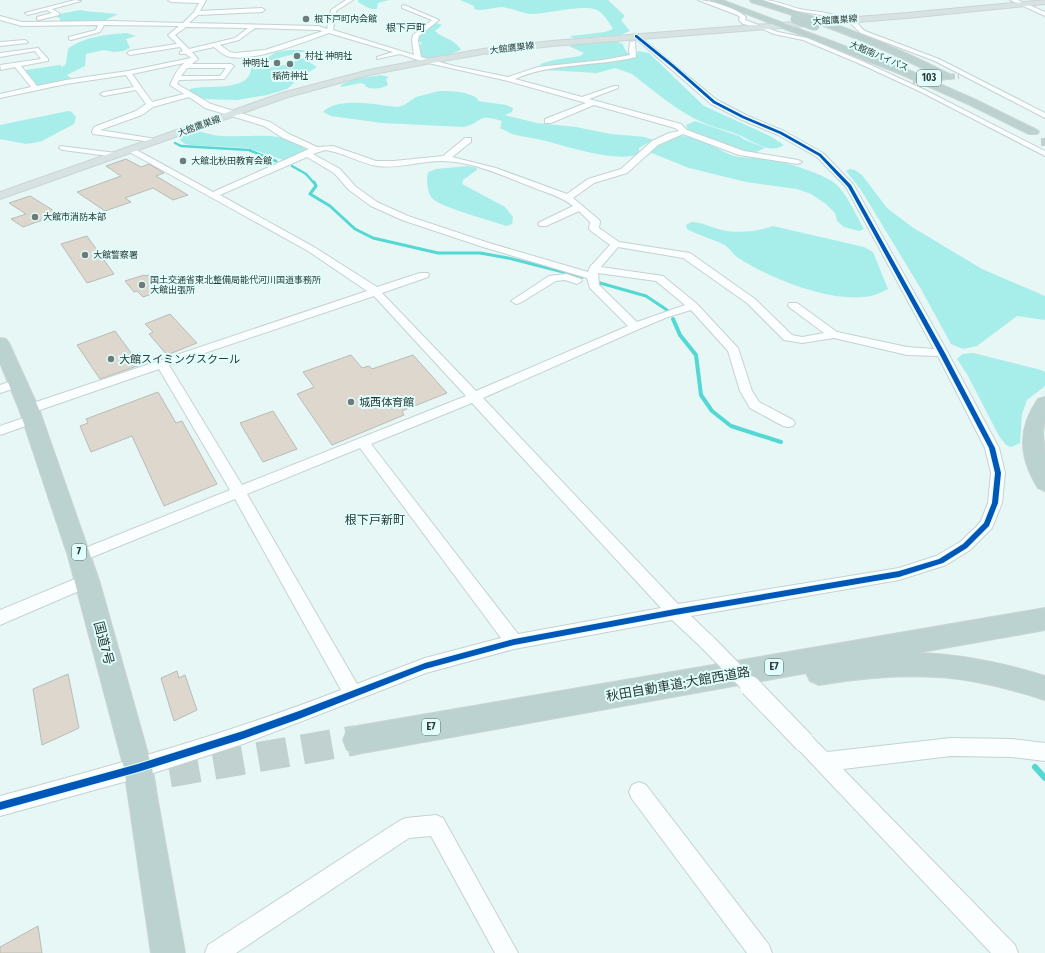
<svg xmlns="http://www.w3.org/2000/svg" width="1045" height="953" font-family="'Fira Sans Condensed','Noto Sans JP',sans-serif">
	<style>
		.green { fill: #a7edea }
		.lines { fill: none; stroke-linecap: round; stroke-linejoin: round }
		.stream-far3 { stroke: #54d8d4; stroke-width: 2.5 }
		.stream-far2 { stroke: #54d8d4; stroke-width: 3 }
		.stream-far1 { stroke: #54d8d4; stroke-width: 4 }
		.stream { stroke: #54d8d4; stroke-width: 6 }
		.building { fill: #ddd7ce; stroke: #b8bcb8 }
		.minor-tunnel-far1 { stroke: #c1d1d0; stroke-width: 6; stroke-dasharray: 6 3; stroke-linecap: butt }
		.minor-tunnel { stroke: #c1d1d0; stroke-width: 8; stroke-dasharray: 8 4; stroke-linecap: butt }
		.highway-tunnel { stroke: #c1d1d0; stroke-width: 30; stroke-dasharray: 30 15; stroke-linecap: butt }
		.minor-casing { stroke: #c5d2d1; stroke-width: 2 }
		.major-casing { stroke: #ccd4d4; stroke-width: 2 }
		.highway-casing { stroke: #ccd4d4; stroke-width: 2 }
		.minor { fill: #fbfefe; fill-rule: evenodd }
		.major { fill: #d6e3e2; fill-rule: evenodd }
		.highway { fill: #bcd2d1; fill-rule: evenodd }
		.minor-bridge-far1-casing { stroke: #c5d2d1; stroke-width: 18; stroke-linecap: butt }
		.minor-bridge-casing { stroke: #c5d2d1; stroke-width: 22; stroke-linecap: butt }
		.highway-bridge-casing { stroke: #ccd4d4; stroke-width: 10; stroke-linecap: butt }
		.minor-bridge-far1 { stroke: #fbfefe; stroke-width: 16 }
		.minor-bridge { stroke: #fbfefe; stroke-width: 20 }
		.highway-bridge { stroke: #bcd2d1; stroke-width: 9 }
		.cycleway-casing { stroke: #dffefc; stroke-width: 2 }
		.cycleway { fill: #0057b8; fill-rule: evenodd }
		.poi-dot { fill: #6d7b7a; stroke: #dffefc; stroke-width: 1.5 }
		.labels { text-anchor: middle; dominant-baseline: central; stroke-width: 4; stroke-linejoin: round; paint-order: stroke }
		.far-poi-label { font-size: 9px; fill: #2c3837; stroke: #dffefc; text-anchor: start }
		.far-street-label { font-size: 9px; fill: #2c3837; stroke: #dffefc }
		.far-neighbourhood-label { font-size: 10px; fill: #2c3837; stroke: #dffefc }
		.shield { fill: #dffefc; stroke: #627372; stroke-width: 1 }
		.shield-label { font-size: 10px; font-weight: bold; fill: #2c3837 }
		.poi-label { font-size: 11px; fill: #2c3837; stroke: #dffefc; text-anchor: start }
		.neighbourhood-label { font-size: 12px; fill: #2c3837; stroke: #dffefc }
		.near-street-label { font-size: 13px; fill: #2c3837; stroke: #dffefc }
	</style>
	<rect width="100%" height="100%" fill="#e6f7f6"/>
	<path class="green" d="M358,0h31l-11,3 -1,6c-8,1 -12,-3 -19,-7z
		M460,0h148l17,16 -4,4 9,11 -10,4 -45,3 -5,-1 1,-1 34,-4 8,-3c-4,-7 -9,-15 -16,-19 -14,-6 -49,4 -65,4 -10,0 -20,-6 -30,-7 -9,0 -19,5 -28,2v-3z
		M81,10l3,1 34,3 -16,8h-44l3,-3 -8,-4z
		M436,23l6,2 -7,6c6,7 19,7 26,19 -12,4 -28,14 -40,7l-2,-11 3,-3 -4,-2v-6z
		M127,33l9,3 -10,3 4,9 -7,3 -9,1 -10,-2 -18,4 -1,12 -18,9 6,5 -33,5h-3l-12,-15 35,-5 2,1 -1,2 5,-4 2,-15c14,-12 41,-15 59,-16z
		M615,41l8,3c1,7 7,12 13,13l2,-6 11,2 55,53 68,31 12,8c-14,10 -31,-4 -45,-10 -11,-5 -24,-7 -35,-12 -26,-11 -50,-32 -72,-49l-17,-6 -18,5 -52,-3 -5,-6 14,-4 26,-4 4,-3 -15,-7 5,-2z
		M290,50h13l3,1 -39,10 -4,5c18,8 58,-22 77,-15l-31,11 8,5 -8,5 -12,-1 -5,5 2,7 -7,6 -20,6 -30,5 -35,-1 -12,-7v-3c17,-5 60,4 61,-21l-5,-2 23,-9 7,-5z
		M381,75l8,2 -3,2 2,6c-7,4 -16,5 -23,1l1,-1 -5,-2 -20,4v-2l13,-6z
		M439,91c11,0 30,0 39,8v2l28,4 7,3 -1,4 -7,3 3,1 29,7 39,4 35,7 34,3 8,3 -14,8v6c-21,9 -71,-7 -93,-13 -12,-3 -23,-4 -34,-7l-12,-6 2,-7c-26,-8 -17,0 -38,6l-82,-4 -51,-7 -8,-4c15,-16 55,-7 75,-5l6,-2 12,-8z
		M68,111l4,1 4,5 -2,7 -32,17 -9,2 -7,1 -26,-5v-14z
		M695,121l44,15 6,4 20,8 -11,5 -21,-4 -45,-19 -2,-5z
		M198,131c8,2 17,5 25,5 26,2 62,-7 83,14l-2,3 -18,8 -38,-13 -58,-3 -5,-1 -5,-4 1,-3z
		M680,136c18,0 35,12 51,19 11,4 22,2 33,3 16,2 65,17 74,28 11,12 18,29 26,43l-5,2 -15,-4 -7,-6 -2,-8 -9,-9 -15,-10 -14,-5 -51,-7 -57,-14 -40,-16 9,-8z
		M468,166l9,2v2l-14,10 -1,4 43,23 8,10 -1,7 -6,2c-16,-6 -63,-18 -73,-27 -6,-5 -7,-20 -5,-27l8,-3z
		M850,169l5,1 7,5 25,33 25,19 70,42 63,27v24l-28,-4 -40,30 -14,3 -12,-5 -30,-55 -60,-99 -15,-19z
		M691,222c10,0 17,4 27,7 17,5 39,3 55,-3l91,21 9,5 15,37c-6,3 -12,6 -18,7 -37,8 -102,-18 -133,-39 -4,-3 -7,-8 -11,-11 -9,-6 -27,-10 -39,-17l-1,-4z
		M973,353l68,17 4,2v14l-18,14 -5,14 -2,29 -9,4 -5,-2 -7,-9 -32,-62 -10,-15 5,-5z"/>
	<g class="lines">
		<path class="stream-far3" d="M175,143l6,3 68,4 27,11
			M292,166l14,8 8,9"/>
		<path class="stream-far2" d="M314,182l2,4 -6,8 20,12 25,23 18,9 65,15h42l28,5 75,19
			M600,283l46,13 21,14"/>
		<path class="stream-far1" d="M673,319l7,16 16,20 5,40 11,16 19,15 50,16"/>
		<path class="stream" d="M1035,767l10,11"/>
	</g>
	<path class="building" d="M126,159l15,8 8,-3 15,9 -8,3 32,19 -15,5 -20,-12 -28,10 6,4 -26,9 -28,-19 44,-16 -15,-10z
		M30,196l29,18 -36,13 -12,-8 15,-5 -17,-11z
		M87,236l27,38 -27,9 -26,-39z
		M144,275l1,1 4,-1 14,15 -20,7 -6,-6 -3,1 -9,-11z
		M170,314l27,29 -30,12 -18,-21 4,-2 -8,-8z
		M115,331l25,34 -40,14 -23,-34z
		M351,355l11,13 7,-2 3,3 41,-14 34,38 -45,18 2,4 -72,30 -35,-51 17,-7 -11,-15z
		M158,392l18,31 6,-2 35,63 -53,22 -32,-70 -41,16 -11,-26 8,-3 -2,-4z
		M273,411l24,38 -34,13 -23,-39z
		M177,671l2,7 6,-3 12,35 -23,11 -13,-43z
		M68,674l11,54 -37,17 -9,-56z
		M38,926l4,27h-42v-6z"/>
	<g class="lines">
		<path class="minor-tunnel-far1" d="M913,80l46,-4"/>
		<path class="minor-tunnel" d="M913,80h2
			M1041,142h4"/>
		<path class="highway-tunnel" d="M125,780l232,-40"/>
		<g class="minor-casing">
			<path id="minor" d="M75,0l6,1 -29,8 7,4v2l-20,5 -2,-1v-2l15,-4 -5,-3 -19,5 -3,-2z
				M168,0h38l-6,11 62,-3 3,2 -3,2 -64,3 -9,8 129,3 9,3 4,-19 15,-10h7l-17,11 -3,19 81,25 -2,-15 1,-5 19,-15 -30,-12v-2l2,-1 35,15 -20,16 -1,4 3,17 33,9 54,11 30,-10 65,-7 27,-5 -1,-4 1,-9 5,-1 1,16c-39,10 -83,5 -121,22l67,18 32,-11h4v2l-29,11 92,25 6,6 57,21 54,9 4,2 -4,2 -59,-9 -56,-21 -25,11 -31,28 -33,10 -21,15 25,21 2,2 -1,7 20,14 71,11 65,46 37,36 10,2 22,-4 -35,-26 -1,-2 1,-2h8l40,29 70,15 27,2 -88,-162 -29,-30 -39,-22 -38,-16 -29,-15 -78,-68 5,-1 79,65 29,15 38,16 39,22 30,31 95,169 51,95 6,25 -3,30 -10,25 -22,22 -24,15 -47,15 -208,36 23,22 3,5 -3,5 -6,2 -6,-2 -30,-28 -158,29 -88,24 -183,71 -105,34 -138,38v-20c115,-31 230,-63 341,-106l-106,-191 -150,61 -5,2 -5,-2 -3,-4 3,-4 155,-62 -71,-121 -125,43 -5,1 -5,-1 -1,-3 1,-3 343,-115 -59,-40 -182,-101 1,-2h6l80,44 96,-43 -26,-11 -19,-12 -59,-18 -16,-11 -36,10 -11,8 -42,15 56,9 4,2 -1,2 -66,-9 -1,-2 2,-5 42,-16 10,-7 -10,-14 -32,6 -4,-2 4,-2 30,-5 -8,-12 -60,9 -66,14v-4l31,-7 -16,-20 -14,3 -1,-5 41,-6 -6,-8 -35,6v-4l38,-5 10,11v2l-27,5 16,20 29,-6 62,-9 63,-13 -5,-4h-6v-2l3,-1 -3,-4 -50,8 -3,-2 3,-2 47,-7 -9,-9 11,-9 -75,-1 -4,7 -29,8 -2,-1v-2l27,-7 2,-5 -76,1 -22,-6v-4l22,6 90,-1 71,2 11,-11 5,-9 -28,-1zM186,27l62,1 -13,10 -46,11 -14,-14zM255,28l63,2 5,1 -58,19 -30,3 -5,-1 -10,-7 19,-5zM329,33l64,19 -16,5v2l23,-5 24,8 84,19 78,22 -41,16v4h6l43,-18 81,23 4,3 -10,2 -17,8 -31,28 -33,10 -21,15 -71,-26 -44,-11 19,-15v-4h-6l-22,18 -49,5h-18l-43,-15 -16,1 -28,-13 -19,-12 -59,-18 -34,-20 2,-4 45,-1 10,-13 -3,-2h-39l6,-5 -6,-7 22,-5c4,3 8,7 13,9 22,8 80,-15 102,-23zM184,63c-8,7 -10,14 -14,22l14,9 -32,8 -20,-28zM187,68h39l-6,8h-39zM325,150c18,2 34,13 52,16 22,3 43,-5 64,-5 32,0 62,15 91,26 14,6 29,9 41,19l-33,16 -2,2 2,2h6l33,-15 11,11 -1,7 2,2 19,14 -20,22 -2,5 -99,-29 -81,-27 -31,-14 -22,-16 -15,-17 -27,-15zM307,157l27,16 15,17 22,16 31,14 81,27 104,31 3,10 38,38 -152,65 -94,-98 46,-16 1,-2 -1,-2h-8l-43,14 -63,-40 -94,-52zM618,247l65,11 64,45 37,37 18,3 32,-5 73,17 31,1 47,92 6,25 -3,30 -7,18 -5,6 -16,15 -24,14 -37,12 -221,36 -195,-206 156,-69 29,-12 23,-7 37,41 12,40 10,17 33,18 5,1 5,-1 2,-3 -2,-3 -34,-18 -7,-11 -14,-43 -41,-44 -34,-28 -62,-9zM598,273l58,8 29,24 -48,17 -38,-37zM374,296l92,100 -224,89 -73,-120zM472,403l189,205 -143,26 -147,-190zM360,448l141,190 -76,20 -68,26 -110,-190z
				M698,0c12,0 40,9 48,17l-1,3 33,12 29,6 55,23 63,29 120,61v5l-124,-64 -63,-29 -55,-23 -29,-6 -16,-7 -15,-3 -4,-4 1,-3 -3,-2z
				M763,0c13,0 24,6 37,9 14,3 31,2 42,11l-3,2 -11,-6 -32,-5z
				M1010,0h8l27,12v4z
				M846,18c10,-1 12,8 19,13l74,28 106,54v5l-110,-57 -74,-28c-7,-5 -7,-8 -15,-13z
				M25,40l3,2 -1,1 -27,3v-4z
				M60,146l56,7 4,2 -4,2 -53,-7 -4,-2z
				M566,274l15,5 1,2 -5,3 -12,-4 -9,1 -36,22 -4,1 -5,-3 38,-25z
				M18,379l4,1 2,3 -2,3 -22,7v-8z
				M32,415l5,1 1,3 -1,3 -37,13v-9z
				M87,574l6,1 2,5 -2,5 -93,40v-15z
				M804,733l7,3 16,16 124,-14 60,1 34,4v18l-34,-4 -60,-1 -108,13 172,176 3,8h-27l-194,-205 -2,-6 2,-6z
				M639,782l7,3 123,160 3,8h-25l-115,-154 -3,-7 3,-7z
				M436,815l7,3 75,135h-23l-64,-117 -22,2 -173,115h-31l3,-8 191,-124 7,-3z"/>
		</g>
		<g class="major-casing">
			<path id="major" d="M1045,0v4l-138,14 -355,28 -69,8 -57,10 -57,11 -81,22 -288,102v-7l282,-99 87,-23 57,-11 57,-10 69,-8 355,-28z"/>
		</g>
		<g class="highway-casing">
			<path id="highway" d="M711,0h11l184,69 70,31 61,30 2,2 -2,2h-8l-61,-30 -70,-31z
				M750,0h12c66,20 128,43 189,75l1,2 -1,2h-8c-61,-33 -125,-57 -192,-77z
				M0,338l6,1 3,4 30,66 60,171 53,188 33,185h-34l-27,-185 -56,-212 -49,-147 -19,-46z
				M1045,397v24l-2,11 2,22v37l-7,-3c-19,-31 -21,-59 0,-89z
				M1045,608v22l-129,23c45,1 87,10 129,23v24c-28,-9 -57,-17 -86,-21 -47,-6 -94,-2 -140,6l-9,-4 -4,-8 -449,81 -10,-4 -4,-10 4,-10 10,-4z"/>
		</g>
		<use href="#minor" class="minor"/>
		<use href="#major" class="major"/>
		<use href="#highway" class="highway"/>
		<g class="minor-bridge-far1-casing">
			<path id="minor-bridge-far1" d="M708,643l43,44"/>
		</g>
		<g class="minor-bridge-casing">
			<path id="minor-bridge" d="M750,686l54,56"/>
		</g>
		<g class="highway-bridge-casing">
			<path id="highway-bridge" d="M795,19l20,7"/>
		</g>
		<use href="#minor-bridge-far1" class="minor-bridge-far1"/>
		<use href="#minor-bridge" class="minor-bridge"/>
		<use href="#highway-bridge" class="highway-bridge"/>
		<g class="cycleway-casing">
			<path id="cycleway" d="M635,35h2l37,30 41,36 29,15 38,16 39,22 30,31 94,168 50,95 6,25 -3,30 -9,23 -22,22 -24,15 -44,14 -224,38 -161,30 -89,24 -126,50 -56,20 -105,33 -138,38v-8l138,-38 105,-33 56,-20 126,-48 89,-24 161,-30 224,-38 40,-12 24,-15 21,-21 8,-20 3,-30 -6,-25 -50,-95 -91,-166 -29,-31 -39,-22 -38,-16 -29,-15 -41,-36 -37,-30z"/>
		</g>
		<use href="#cycleway" class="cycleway"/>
	</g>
	<g class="poi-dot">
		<circle cx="306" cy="19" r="4"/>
		<circle cx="297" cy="56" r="4"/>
		<circle cx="277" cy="63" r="4"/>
		<circle cx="290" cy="64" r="4"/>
		<circle cx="183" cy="161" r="4"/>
		<circle cx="35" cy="217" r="4"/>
		<circle cx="85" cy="255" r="4"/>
		<circle cx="142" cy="285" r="4"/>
		<circle cx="111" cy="359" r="4"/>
		<circle cx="351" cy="402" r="4"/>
	</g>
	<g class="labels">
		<g class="far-poi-label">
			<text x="314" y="19">根下戸町内会館</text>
			<text x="305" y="56">村社 神明社</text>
			<text x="269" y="63" text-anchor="end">神明社</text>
			<text x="290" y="76" text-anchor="middle">稲荷神社</text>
			<text x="191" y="161">大館北秋田教育会館</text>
			<text x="43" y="217">大館市消防本部</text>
			<text x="93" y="255">大館警察署</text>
			<text x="150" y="280">国土交通省東北整備局能代河川国道事務所<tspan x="150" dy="10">大館出張所</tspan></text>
		</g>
		<g class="far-street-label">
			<text transform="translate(835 20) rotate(-4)">大館鷹巣線</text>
			<text transform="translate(512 48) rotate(-7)">大館鷹巣線</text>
			<text transform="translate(879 56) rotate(23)">大館南バイパス</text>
			<text transform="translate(199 126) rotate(-20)">大館鷹巣線</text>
		</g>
		<g class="far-neighbourhood-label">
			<text x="406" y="28">根下戸町</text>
		</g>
		<g class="shield">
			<rect x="917" y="70" width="24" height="16" rx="3"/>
			<rect x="72" y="544" width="14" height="16" rx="3"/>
			<rect x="765" y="659" width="18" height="16" rx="3"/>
			<rect x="422" y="719" width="18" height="16" rx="3"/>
		</g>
		<g class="shield-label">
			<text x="929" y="78">103</text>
			<text x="79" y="552">7</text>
			<text x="774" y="667">E7</text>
			<text x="431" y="727">E7</text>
		</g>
		<g class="poi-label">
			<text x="119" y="359">大館スイミングスクール</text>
			<text x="359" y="402">城西体育館</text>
		</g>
		<g class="neighbourhood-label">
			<text x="375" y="520">根下戸新町</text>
		</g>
		<g class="near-street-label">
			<text transform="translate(104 643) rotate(75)">国道7号</text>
			<text transform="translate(678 684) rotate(-10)">秋田自動車道;大館西道路</text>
		</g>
	</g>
</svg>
